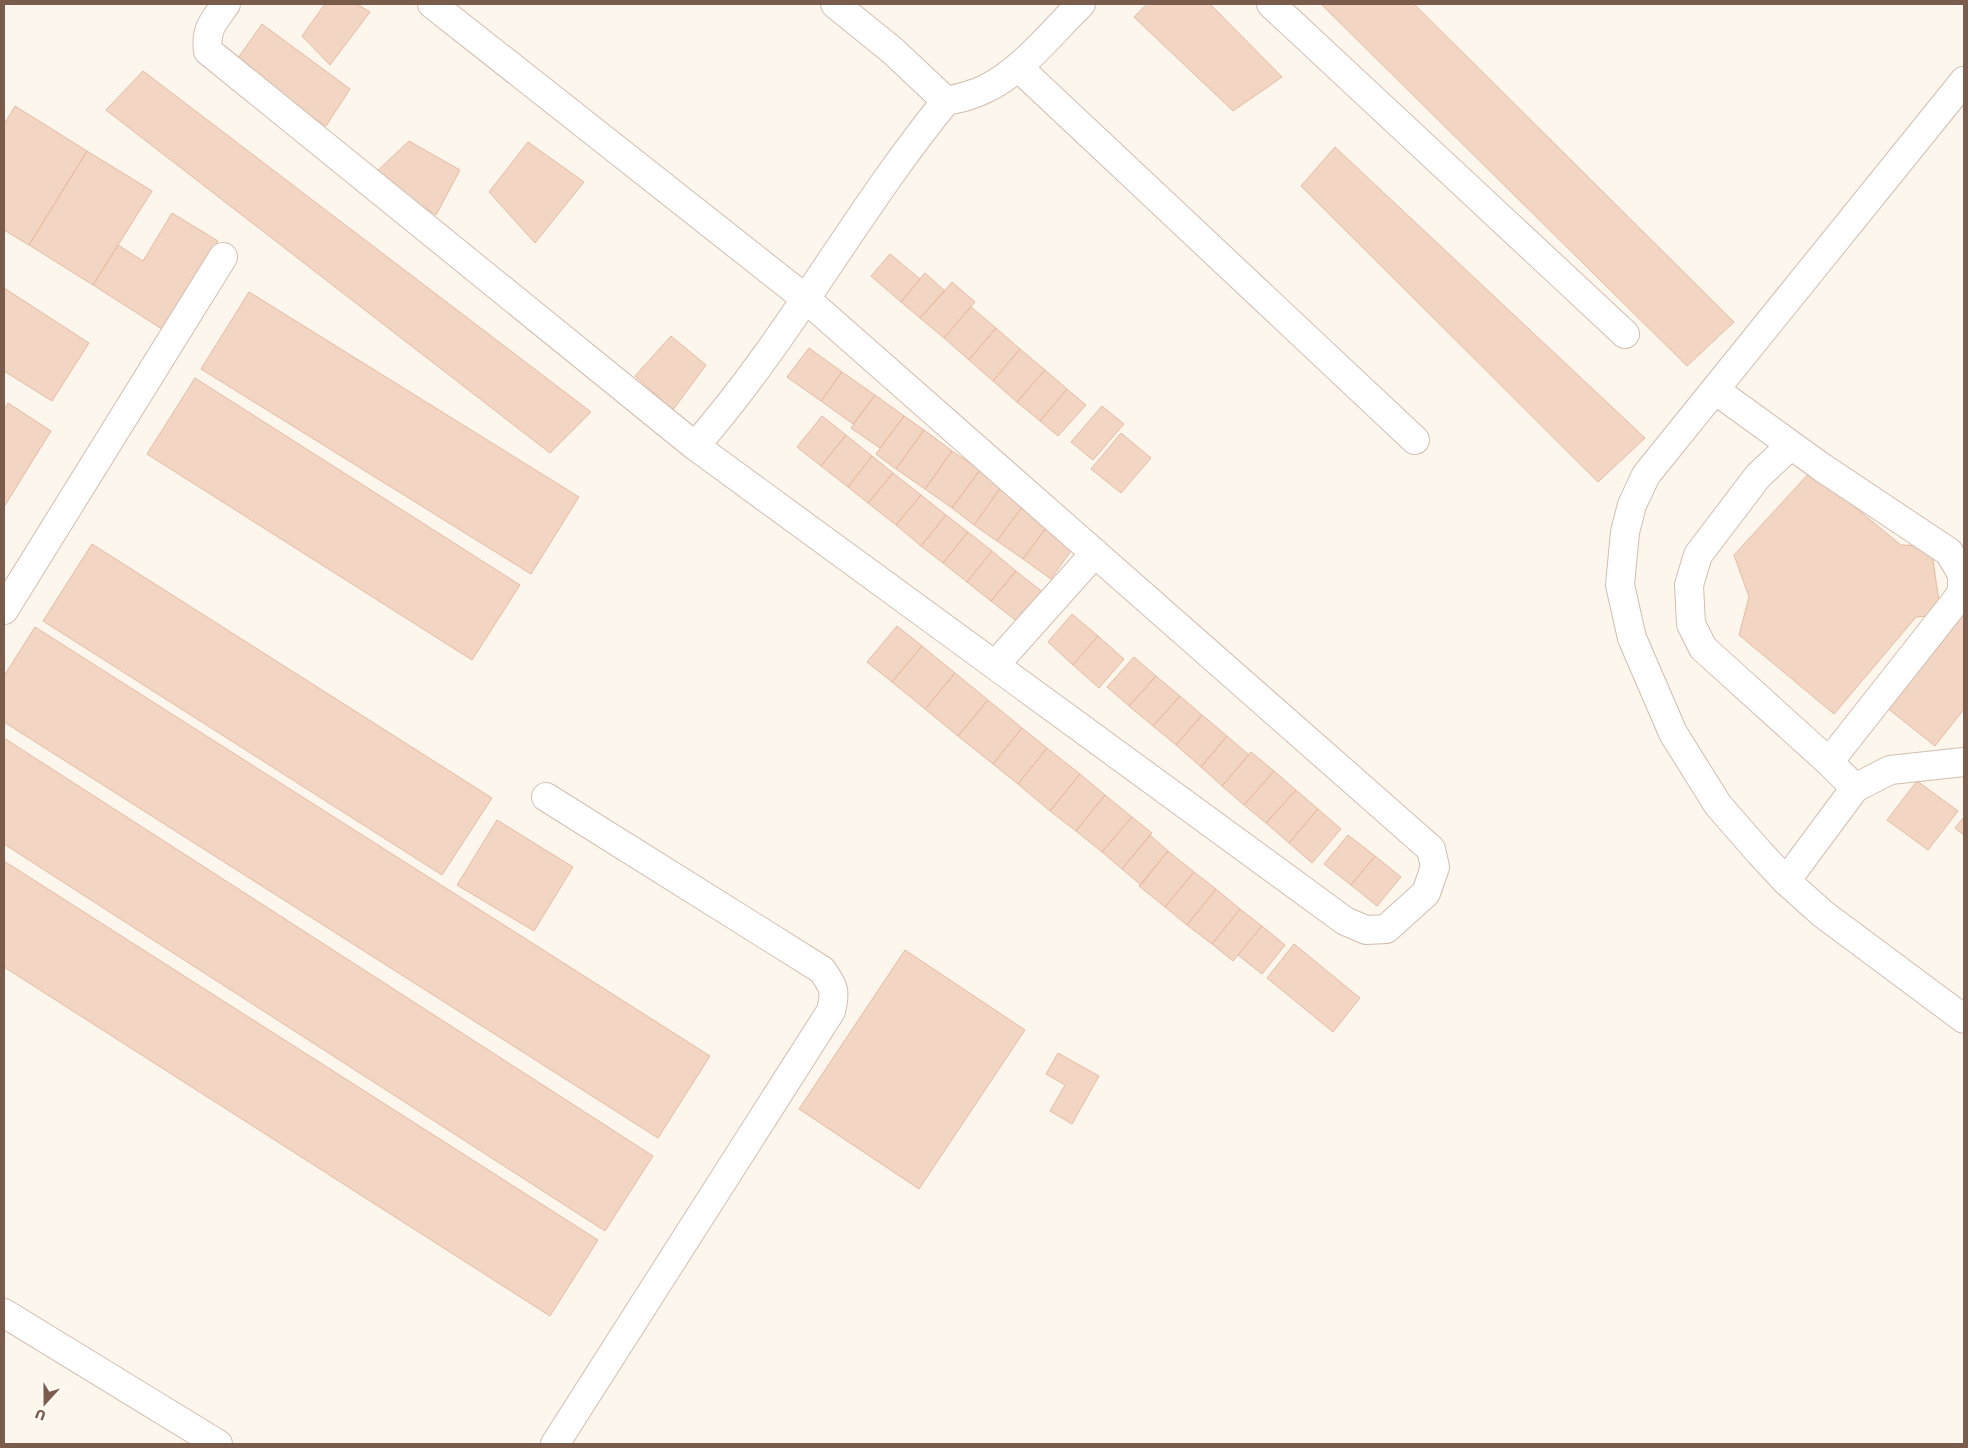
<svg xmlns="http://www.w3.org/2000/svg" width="1968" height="1448" font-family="'Work Sans',sans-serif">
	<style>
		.building { fill: #f3d5c3; stroke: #e6bba3 }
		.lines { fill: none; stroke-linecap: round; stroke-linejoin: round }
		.minor-casing { stroke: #d1beb0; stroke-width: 30 }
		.minor { stroke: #fff; stroke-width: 28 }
	</style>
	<rect width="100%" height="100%" fill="#fdf6ec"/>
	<path class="building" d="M325,4h32l13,8 -40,53 -28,-29z
		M1147,4h63l72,73 -49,34 -99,-94z
		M1321,4h93l320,318 -47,44z
		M262,24l88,65 -24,37 -93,-61z
		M143,71l448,341 -41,41 -444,-343z
		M15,106l72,45 -58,94 -25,-15v-105z
		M409,141l51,29 -24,45 -63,-40z
		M528,142l56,40 -49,61 -46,-51z
		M1335,147l310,291 -47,44 -297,-296z
		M87,151l65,40 -59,94 -64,-40z
		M172,213l46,28 -56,88 -69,-44 25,-40 25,16z
		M890,254l30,25 -19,23 -30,-26z
		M925,273l20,18 -25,27 -19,-16z
		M952,282l23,20 -31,36 -24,-20z
		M4,288l85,55 -37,58 -48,-30z
		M249,292l330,205 -48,77 -330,-205z
		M971,307l25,21 -27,32 -25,-22z
		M996,328l24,21 -27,32 -24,-21z
		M671,336l35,29 -33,45 -38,-34z
		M809,348l33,24 -21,29 -34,-24z
		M1020,349l25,21 -28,32 -24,-21z
		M1045,370l22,19 -27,32 -23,-19z
		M842,372l33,23 -22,29 -32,-23z
		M195,378l325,207 -48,75 -325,-206z
		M1067,389l19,16 -28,31 -18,-15z
		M875,395l29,21 -24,32 -29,-20z
		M8,403l43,28 -47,76v-97z
		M1102,406l22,18 -31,36 -22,-18z
		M822,416l24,19 -25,31 -24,-19z
		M904,416l20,14 -28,39 -20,-15z
		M924,430l28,21 -27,38 -29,-20z
		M1121,433l30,25 -30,35 -30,-24z
		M846,435l26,21 -24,31 -27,-21z
		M952,451l28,19 -28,38 -27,-19z
		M872,456l21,17 -25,30 -20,-16z
		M980,470l22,16 -28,39 -22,-17z
		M1811,471l90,74 30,1 10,69 -25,2 -82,97 -95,-79 10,-38 -15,-42z
		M893,473l28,22 -25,30 -28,-22z
		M1002,486l23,17 -28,38 -23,-16z
		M921,495l25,20 -25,31 -25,-21z
		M1025,503l26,18 -28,38 -26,-18z
		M946,515l22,17 -25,31 -22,-17z
		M1051,521l27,20 -27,38 -28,-20z
		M968,532l24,19 -25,31 -24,-19z
		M92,544l400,254 -50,77 -399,-254z
		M992,551l24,20 -25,30 -24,-19z
		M1016,571l28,22 -25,30 -28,-22z
		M1964,610v99l-29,37 -49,-39z
		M1072,614l26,22 -25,29 -25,-23z
		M897,626l25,20 -30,36 -25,-20z
		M35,627l675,429 -52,82 -654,-416v-46z
		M1098,636l26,23 -25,29 -26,-23z
		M922,646l33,27 -30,36 -33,-27z
		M1134,657l22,19 -27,30 -22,-19z
		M955,673l33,27 -30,36 -33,-27z
		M1156,676l24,20 -27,30 -24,-20z
		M1180,696l22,19 -26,30 -23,-19z
		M988,700l34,28 -29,36 -35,-28z
		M1202,715l25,21 -26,31 -25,-22z
		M1022,728l25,20 -29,36 -25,-20z
		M1227,736l22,19 -27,31 -21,-19z
		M4,738l649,418 -48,75 -601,-387z
		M1047,748l33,26 -30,37 -32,-27z
		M1251,752l23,19 -30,34 -22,-19z
		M1274,771l22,19 -30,33 -22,-18z
		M1080,774l25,21 -29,36 -26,-20z
		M1917,781l41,30 -30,39 -41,-30z
		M1296,790l22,19 -29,34 -23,-20z
		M1105,795l27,22 -30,35 -26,-21z
		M1318,809l23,20 -29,34 -23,-20z
		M1132,817l20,16 -30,36 -20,-17z
		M1964,817v18l-9,-7z
		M497,820l76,47 -39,64 -77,-46z
		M1150,835l18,16 -27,34 -19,-16z
		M1348,835l27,21 -24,29 -27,-21z
		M1168,851l26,21 -29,35 -26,-21z
		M1375,856l26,21 -24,29 -26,-21z
		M4,861l594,379 -48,76 -546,-349z
		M1194,872l22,17 -29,36 -22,-18z
		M1216,889l24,20 -28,35 -25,-19z
		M1240,909l22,17 -29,35 -21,-17z
		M1262,926l23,19 -23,29 -24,-19z
		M1294,944l66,54 -27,34 -66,-54z
		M905,950l120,80 -106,159 -120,-80z
		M1058,1053l41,23 -27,48 -22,-13 15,-26 -19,-11z"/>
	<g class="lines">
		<g class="minor-casing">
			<path id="minor" d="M226,4c-12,17 -21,25 -18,47l487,395 650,475 21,9 20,-1 40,-36 9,-26 -4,-18 -625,-550 -374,-295
				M1271,4l354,330
				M1018,67l397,373
				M1964,81l-318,394 -14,30 -7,27 -5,53 12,53 41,95 45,72 41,47 27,29 37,33 141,105
				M946,101c14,-3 28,-6 41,-13 35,-17 66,-57 94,-84
				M1715,390l76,55
				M695,446c94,-107 161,-235 251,-345l-53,-50 -58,-47
				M4,610l219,-353
				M995,665l100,-112
				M1829,762l126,-160 7,-11v-17l-13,-22 -126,-84 -32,-23 -33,31 -60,79 -9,30 2,39 12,24 126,114 26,26
				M546,797l276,173c12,17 14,21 9,41l-276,433
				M1786,881l69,-93 35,-18 74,-8
				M4,1313l214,131"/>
		</g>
		<use href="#minor" class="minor"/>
	</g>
	<rect width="1968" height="1448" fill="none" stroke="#7a5c4d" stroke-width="10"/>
	<g transform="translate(45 1403) rotate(201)" stroke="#fffaf3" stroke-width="4" paint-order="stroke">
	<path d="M0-4L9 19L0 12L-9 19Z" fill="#7a5c4d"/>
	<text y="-8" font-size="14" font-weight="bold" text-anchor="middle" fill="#7a5c4d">U</text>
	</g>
</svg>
